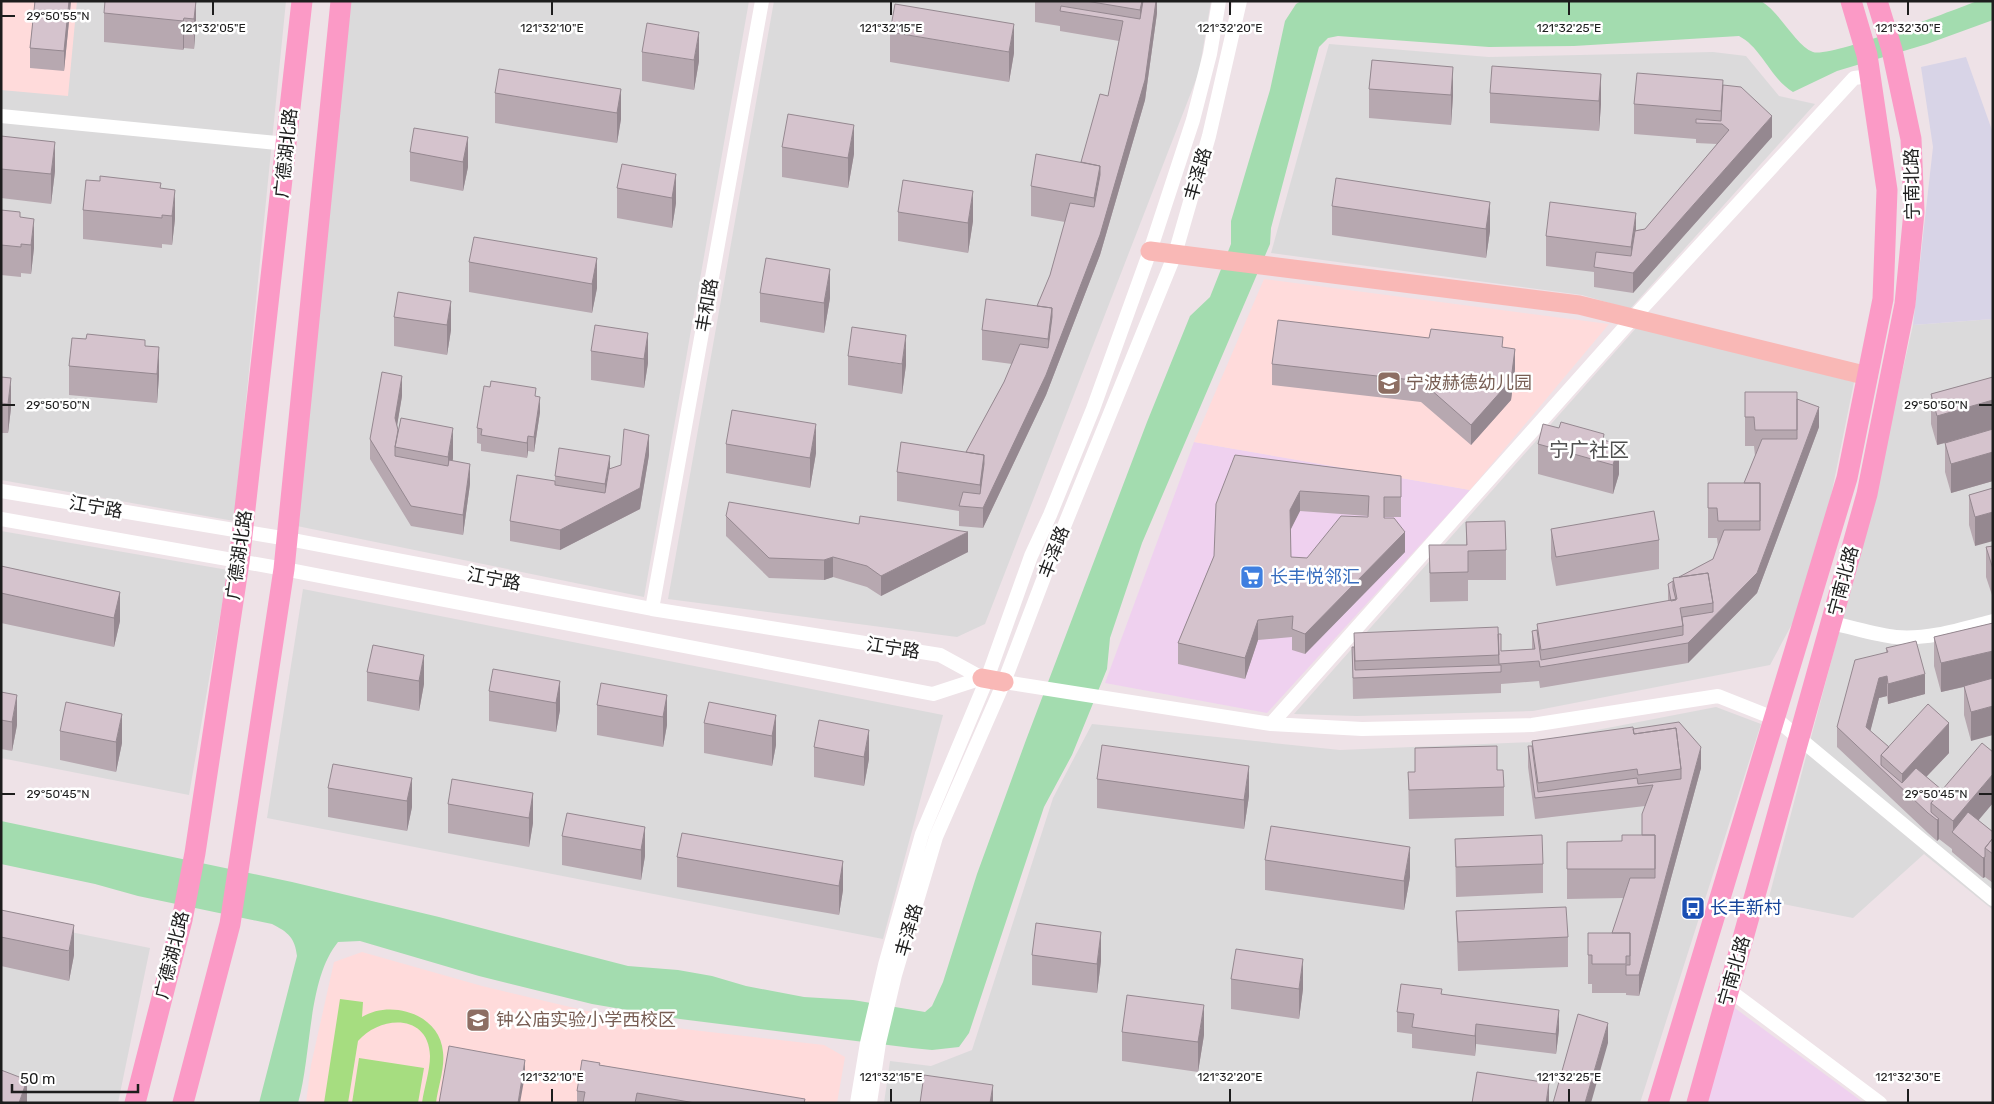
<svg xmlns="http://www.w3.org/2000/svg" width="1994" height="1104" font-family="Rubik,'Noto Sans SC',sans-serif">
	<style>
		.residential { fill: #dbdadb }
		.commercial { fill: #efd1ef }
		.industrial { fill: #d8d4e7 }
		.education { fill: #ffdbdb }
		.pitch { fill: #a6dd80 }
		.water { fill: #a3dcaf }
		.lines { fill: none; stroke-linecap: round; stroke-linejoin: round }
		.street { stroke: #fff; stroke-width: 14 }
		.secondary { stroke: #f9b8b6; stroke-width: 19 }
		.primary { stroke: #fb9ac6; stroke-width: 21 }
		.wall { fill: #b7a8b0; fill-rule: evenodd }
		.shaded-wall { fill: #958890 }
		.building { fill: #d5c3cd; stroke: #958890; fill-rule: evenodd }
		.ticks { fill: none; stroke: #1d1d1d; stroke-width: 2 }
		.labels { text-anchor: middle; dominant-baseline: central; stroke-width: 5; stroke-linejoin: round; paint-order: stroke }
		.street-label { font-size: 18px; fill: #1d1d1d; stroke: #fff }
		.education-label { font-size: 18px; fill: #785e54; stroke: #fff; text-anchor: start }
		.shop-label { font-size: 18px; fill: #366cbe; stroke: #fff; text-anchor: start }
		.transit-label { font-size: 18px; fill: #164399; stroke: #fff; text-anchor: start }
		.quarter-label { font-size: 20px; fill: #505050; stroke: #fff }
		.ticks-label { font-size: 12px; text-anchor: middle; fill: #1d1d1d; stroke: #fff; stroke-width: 5; stroke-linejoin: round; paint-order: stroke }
	</style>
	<rect width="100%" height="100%" fill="#eee2e7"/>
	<path class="residential" d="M1,1h285l-52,520 -233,-41z
		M351,1h398l-105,596 -347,-71z
		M774,1h437l-12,71 -214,552 -28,13 -289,-38z
		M1329,44l160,13 224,-5 33,4 33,40 36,8 -185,205 -48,-14 -311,-42z
		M1993,319v591l-69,-56 -71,64 -85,-17 102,-387 43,-189z
		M1637,327l217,55 -25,124 -30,105 -29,54 -237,46 -176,5 -63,-2z
		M1,531l227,39 -39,225 -188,-37z
		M303,589l640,126 -60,224 -616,-121z
		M1716,707l45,17 -121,379h-756l6,-42 41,5 41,-16 81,-252 39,-74 248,26 195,-8z
		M1,918l149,30 -32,155h-117z"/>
	<path class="commercial" d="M1194,442l276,48 -203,223 -162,-30z
		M1732,1006l132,97h-157z"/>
	<path class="industrial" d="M1966,57l27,76v186l-80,6 20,-178 -12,-80z"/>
	<path class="education" d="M1,1h76l-9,95 -67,-6z
		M1264,279l345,45 -139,166 -276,-48z
		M362,952l120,34 105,25 97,18 140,16 21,12 -8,46h-531l5,-38 23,-103z"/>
	<path class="pitch" d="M340,999l23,3 -1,15c29,-18 78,-3 81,35 2,16 -5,35 -7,51h-14c2,-15 8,-32 8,-47 -1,-43 -50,-41 -72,-15l-10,62h-24z
		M359,1058l65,10 -6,35h-66z"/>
	<path class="water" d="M1301,1h460c19,11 35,45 52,51 17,6 141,-42 164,-51h16v19l-66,24 -90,27 -44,21c-23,-14 -31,-44 -54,-56l-165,10 -85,1 -151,-11 -10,2 -9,9 -48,181 -1,16 -128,299 -32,95 -3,31 -35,86 -28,52 -75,226 -10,14 -27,3 -20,-2 -232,-29 -88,-15 -113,-28 -119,-35 -22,1c-31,38 -26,113 -40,161h-39l38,-147c-2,-18 -9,-24 -25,-32l-134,-28 -43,-12 -94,-20v-43l291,61 147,35 189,49 50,4 34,6 34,10 58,11 49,3 72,12 7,-6 11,-24 34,-108 49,-134 121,-318 43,-106 20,-19 21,-53v-23l39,-131 15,-69 11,-17z"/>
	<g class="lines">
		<path class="street" d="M1,116l286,28
			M1,491l287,48 364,70 288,46 42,23
			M1,519l283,50 649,125 49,-16
			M652,609l110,-608
			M1831,623c21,4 44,12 65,14 32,3 66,-8 97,-16
			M1004,682l267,42 91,5 170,-4 186,-29 58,23 217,180
			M1271,724l362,-406 221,-240 16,-2
			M1729,990l151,113
			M857,1103l10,-60 18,-78 37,-131 65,-155 44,-123 19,-41 43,-106 57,-158 43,-131 17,-66 9,-53
			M870,1103l9,-60 16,-68 41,-138 68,-155 50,-131 121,-297 34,-118 31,-135"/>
		<path class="secondary" d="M1150,251l429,54 289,71
			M982,678l22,4"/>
		<path class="primary" d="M135,1103l47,-183 13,-67 44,-291 63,-561
			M183,1103l47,-179 54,-355 57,-568
			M1658,1103l189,-625 36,-179 4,-109 -20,-135 -16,-54
			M1697,1103l170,-609 38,-190 9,-92 -3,-73 -19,-89 -15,-49"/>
	</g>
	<path class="wall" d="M35,1h36l-7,70 -34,-3v-20z
		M196,1v22l-2,26 -10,-1 -1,2 -79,-8v-29z
		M1035,1h122v12l-12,87 -45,155 -54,140 -63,133 -24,-2v-15l-62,-10v-29l69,-20 38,-70 8,-18 -30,-4v-30l55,-24 13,-31 15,-53 -34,-6v-30l50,-24 27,-66 11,-55 -59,-10v-5l-25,-4z
		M890,32l124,21 -5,29 -119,-20z
		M642,52l57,9 -5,29 -52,-9z
		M1372,60l81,36 -2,29 -82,-7v-29z
		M1601,74v30l-2,27 -109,-8v-30z
		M1723,85l49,52 -139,156 -39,-6v-15l-48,-6v-30l90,-6 9,-1 72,-85 -21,-1v-4l-62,-5v-30z
		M621,89v30l-4,24 -122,-20v-30z
		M1,136l54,35 -4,33 -50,-6z
		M468,137v30l-5,24 -53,-10v-29z
		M782,147l72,7 -6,34 -66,-11z
		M676,174v29l-4,25 -55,-10v-30z
		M161,188l14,31 -3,26 -10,-1v4l-79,-9v-29z
		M1490,202v29l-4,27 -154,-23v-29z
		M1,210l19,7 14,31 -3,26 -10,-1v4l-20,-2z
		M898,212l75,9 -5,32 -70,-12z
		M597,258v30l-5,25 -123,-21v-30z
		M760,293l70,5 -6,35 -64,-11z
		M451,301v29l-4,25 -53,-9v-29z
		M648,333v30l-4,25 -53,-8v-29z
		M86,339l59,7 14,30 -2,27 -88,-8v-29z
		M1503,347l12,22 -4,31 -40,45 -50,-43 -149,-17v-21z
		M848,356l58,9 -4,29 -54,-9z
		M1,377l10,31 -3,25h-7z
		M1993,377v104l-42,12 -6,-21v-29l-8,2 -6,-21v-30z
		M1745,392l52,7 22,28 -62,166 -69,70 -148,25 -1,-7 -38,3v9l-148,6 -1,-52h2v-14l144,1 3,17 31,-2v-18l5,-1v-6l131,-23v-17l45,-25 5,-12 -1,-9h-9v-55h36l11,-27 -1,-10h-9z
		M402,396l-5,29 1,5 55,28v3l17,23 -7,51 -52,-9 -41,-67v-20z
		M536,396l4,16 -6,40 -6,-1 -1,7 -46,-7v-7l-4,-1v-15z
		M1604,441l15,33 -6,20 -75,-20v-30z
		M726,444l90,9 -6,35 -84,-15z
		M649,455l-9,54 -80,41 -50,-9v-20l45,-40v-5l55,-7z
		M1235,455l166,21v41h-17l21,35 -100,102 -13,-4v-13l-34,3 -13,39 -67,-15v-21l36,-87zM1300,511l68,5v1l-61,41 -16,-1 -1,-27z
		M1993,488l-18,58 -6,-21v-30z
		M726,516l242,36 -87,44 -14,-9 -34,-10 -9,3 -55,-2 -43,-42z
		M1466,522l40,28v30h-38v21l-38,1 -1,-57h37z
		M1551,529l108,11v29l-103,17 -5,-28z
		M1993,546v52l-7,-21v-30z
		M1,566l119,26v29l-6,26 -113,-24z
		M1993,623l-22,118 -7,-26v-28l-23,5 -7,-26v-29z
		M373,645l51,39 -5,27 -52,-10v-29z
		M1886,648l39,46 -37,10 -1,-8 -8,2 -9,33 19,16 60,6 -23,24 16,13 51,13 -15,17 15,12v51l-8,-6 -2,1 -31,-26v-3l-13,-10 -2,2 -9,-8 -91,-86v-20l49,-74z
		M560,681v29l-4,22 -67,-11v-30z
		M1,692l16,33 -5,26 -11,-2z
		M667,695v30l-4,22 -66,-12v-30z
		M776,715v30l-4,21 -68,-13v-30z
		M819,720l50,39 -5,27 -50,-9v-30z
		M1633,729l68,39 -62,228 -13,-1v-2h-34v-9h-4v-51h24l12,-35 -57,1v-57l55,-1 20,-6 3,-29 -110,13 -7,-52v-21h4v-5z
		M60,731l62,12 -6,29 -56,-12z
		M1415,748l82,22 7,17v29l-95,3 -1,-47h7z
		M412,778v29l-5,24 -79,-14v-29z
		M1097,779l152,17 -5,33 -147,-21z
		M533,793v30l-4,24 -81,-14v-29z
		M645,827v29l-4,24 -79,-15v-29z
		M1455,839l88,25v29l-87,4z
		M677,857l166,4v29l-4,25 -162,-28z
		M1265,860l145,17 -6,33 -139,-20z
		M1,910l73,45 -5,26 -68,-15z
		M1456,911l112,26v30l-110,4z
		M1032,955l69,6 -4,32 -65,-8z
		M1231,979l72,10 -4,30 -68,-10z
		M1442,994l117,36 -3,24 -80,-10 -1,12 -63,-8v-14l-15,-2v-20z
		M1122,1032l82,3 -6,37 -76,-11z
		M600,1065l205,38h-228v-12z"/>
	<path class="shaded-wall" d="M69,1h2l-7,70v-20z
		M196,1v22l-2,26v-30z
		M1142,1h3l-5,39v-30z
		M1156,1h1v12l-12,87 -45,155 -54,140 -63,133v-20l63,-133z
		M184,18v30l-1,2v-29z
		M1014,24v29l-5,29v-30z
		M699,32v29l-5,29v-30z
		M1453,67v29l-2,29v-30z
		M1601,74v30l-2,27v-30z
		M621,89v30l-4,24v-30z
		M1772,116v21l-139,156v-20z
		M854,125v29l-6,34v-30z
		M468,137v30l-5,24v-29z
		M55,142v29l-4,33v-30z
		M1100,166v29l-6,32v-29z
		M676,174v29l-4,25v-30z
		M175,190v29l-3,26v-29z
		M973,191v30l-5,32v-30z
		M1490,202v29l-4,27v-29z
		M1636,213v29l-5,31v-26z
		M34,219v29l-3,26v-29z
		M597,258v30l-5,25v-29z
		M830,269v29l-6,35v-30z
		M451,301v29l-4,25v-30z
		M1052,308v29l-4,31v-29z
		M648,333v30l-4,25v-29z
		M906,335v30l-4,29v-30z
		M159,347v29l-2,27v-29z
		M1515,349v20l-4,31 -40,45v-20z
		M402,376v20l-7,42v-20z
		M11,378v30l-3,25v-29z
		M540,397v15l-6,40v-15z
		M1993,400v29l-56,16v-29z
		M1819,407v20l-62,166 -69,70v-20l69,-70z
		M816,424v29l-6,35v-30z
		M453,428v30l-5,28v-29z
		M649,435v20l-9,54 -80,41v-20l45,-24v-22l5,-28v29z
		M528,436v15l-1,7v-15z
		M1619,444v30l-6,20v-29z
		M1993,452v29l-42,12v-29z
		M984,455v30l-4,22v-22z
		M470,464v20l-7,51v-20z
		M1300,491v20l-10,20v-21z
		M1993,512v29l-18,5v-29z
		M968,532v20l-87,44v-20z
		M1405,532v20l-100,102v-20z
		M833,557v20l-9,3v-20z
		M120,592v29l-6,26v-29z
		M1258,620v20l-13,39v-21z
		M1993,651v29l-52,12v-29z
		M424,655v29l-5,27v-30z
		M1925,674v20l-37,10v-20z
		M1887,676v20l-8,2 -13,50v-21l13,-49z
		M560,681v29l-4,22v-29z
		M17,695v30l-5,26v-29z
		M667,695v30l-4,22v-30z
		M1993,706v29l-22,6v-29z
		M122,714v29l-6,29v-30z
		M776,715v30l-4,21v-30z
		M1949,723v30l-40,42 -7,-7v-14z
		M869,730v29l-5,27v-29z
		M1701,747v21l-62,228v-21z
		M1249,766v30l-5,33v-29z
		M1993,774v29l-31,37 -9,-7v-12z
		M412,778v29l-5,24v-30z
		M533,793v30l-4,24v-29z
		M1939,819v20l-2,2v-21z
		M645,827v29l-4,24v-30z
		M1410,847v30l-6,33v-29z
		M1985,857v20l-2,1v-20z
		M843,861v29l-4,25v-29z
		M74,925v30l-5,26v-30z
		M1101,932v29l-4,32v-29z
		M1303,959v30l-4,30v-30z
		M1204,1005v30l-6,37v-30z
		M1559,1010v20l-3,24v-20z
		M1608,1023v20l-17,60h-6z
		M1476,1024v20l-1,12v-20z
		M525,1060v15l-5,28h-2z
		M27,1080v23h-8z
		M1549,1083v20h-3z
		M993,1085v18h-3z"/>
	<path class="building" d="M35,1h34l-5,50 -34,-3z
		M105,1h91l-2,18 -10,-1 -1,3 -79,-8z
		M1086,1h56l-2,9z
		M1143,1h13l-11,79 -45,155 -54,140 -63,133 -24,-2 4,-14 17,2 4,-30v-9l-18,-3 38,-70 16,-38 28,4 4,-31v-9l-15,-2 13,-31 20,-72 24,4 6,-32v-9l-19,-4 19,-68 8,2 15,-75 -63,-10 1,-5 79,13z
		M895,4l119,20 -5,28 -119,-20z
		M647,23l52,9 -5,28 -52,-8z
		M1372,60l81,7 -2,28 -82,-6z
		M1492,66l109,8 -2,27 -109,-8z
		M499,69l122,20 -4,24 -122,-20z
		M1637,73l86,7 -2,31 -87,-7z
		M1723,85l18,2 31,29 -139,157 -39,-6 2,-15 35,4 4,-25 10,-2 84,-99 -7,-6 -26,-1v-4l25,2z
		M788,114l66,11 -6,33 -66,-11z
		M414,128l54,9 -5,25 -53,-10z
		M1,136l54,6 -4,32 -50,-5z
		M1036,154l64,12 -6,32 -63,-12z
		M622,164l54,10 -4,24 -55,-10z
		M100,176l61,7 -1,5 15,2 -3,26 -10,-1v3l-79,-8 3,-30 14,1z
		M1336,178l154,24 -4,27 -154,-23z
		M903,180l70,11 -5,32 -70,-11z
		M1550,202l86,11 -5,34 -85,-11z
		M1,210l19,2v5l14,2 -3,26 -10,-1v3l-20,-2z
		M474,237l123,21 -5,26 -123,-22z
		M766,258l64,11 -6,34 -64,-10z
		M398,292l53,9 -4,24 -53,-8z
		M986,299l66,9 -4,31 -66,-9z
		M1278,320l151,18 2,-9 72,8 -1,10 13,2 -4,31 -40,45 -50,-44 -149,-17z
		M595,325l53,8 -4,26 -53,-8z
		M852,327l54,8 -4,29 -54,-8z
		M87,334l58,6v6l14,1 -2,27 -88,-8 3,-28 14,1z
		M382,372l20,4 -7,42 3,12 -3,17v9l53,10 1,-6 21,4 -7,51 -52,-9 -41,-67z
		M1,377l10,1 -3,26 -7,-1z
		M1993,377v23l-56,16 -6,-22z
		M491,381l45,7 -1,8 5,1 -6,40 -6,-1 -1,7 -46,-8 1,-6 -5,-1 7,-42 6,1z
		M1745,392h52v38h-42l-1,-13h-9z
		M1797,399l22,8 -62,166 -69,70 -148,24 -1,-6 -40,3 -1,-30h3v17l34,-2 -3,-18 5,-1 4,30 142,-25v-9l-1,-9 31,-5v-9l-5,-30 -29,4 34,-18 11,-29h36v-47h-16l18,-44h35z
		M732,410l84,14 -6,34 -84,-14z
		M401,418l52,10 -5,29 -53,-10z
		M1561,422l43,12 -1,6 16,4 -6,21 -75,-21 5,-20 16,4z
		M624,429l25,6 -9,53 -80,42 -50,-9 7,-46 38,6v4l50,8 4,-24 12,-4z
		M1993,429v23l-42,12 -6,-21z
		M901,442l83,13 -4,30 -83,-13z
		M559,448l51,8 -5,28 -50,-8z
		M1235,455l166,21v21h-17v21h10l11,14 -100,102 -13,-5 1,-13 -35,4 -13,38 -67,-15 36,-87 2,-52zM1300,491l69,5 -1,21 -27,-1 -34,42 -16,-1 -1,-47z
		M1708,483h52v38h-42l-1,-13h-9z
		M1993,488v24l-18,5 -6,-22z
		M729,502l130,22 1,-8 108,16 -87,44 -14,-10 -34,-9 -9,3 -55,-2 -43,-42z
		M1654,511l5,29 -103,17 -5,-28z
		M1505,521l1,29 -38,1v21l-38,1 -1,-28h38l-1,-23z
		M1993,546v23l-7,-22z
		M1,566l119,26 -6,26 -113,-25z
		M1708,573l5,30 -33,5 3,18 -142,24 -4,-26 140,-25 -4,-21z
		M1673,581v7l3,12 -5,1 -3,-17z
		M1993,623v28l-52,12 -7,-26z
		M1498,627l1,28 -144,6 -1,-28z
		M1916,641l9,33 -37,10 -1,-8 -8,2 -13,49 23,20 -8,8v10l21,18 14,-15 26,22 -11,13v9l8,7 -2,1 -9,-7 -91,-86 18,-67 33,-8 -2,-4z
		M373,645l51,10 -5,26 -52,-9z
		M1352,647h2l1,23 146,-5v7l-148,6z
		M493,669l67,12 -4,22 -67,-12z
		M1993,678v28l-22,6 -7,-26z
		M601,683l66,12 -4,22 -66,-12z
		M1,692l16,3 -5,27 -11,-2z
		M66,702l56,12 -6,28 -56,-11z
		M709,702l67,13 -4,21 -68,-13z
		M1928,704l21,19 -47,51 -21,-19z
		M819,720l50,10 -5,27 -50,-10z
		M1679,722l22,25 -62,228h-13v-10h4v-32h-18l18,-55h25v-43h-13v-21l11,-29 -118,13 -7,-52h4l6,46 99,-14 1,6 43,-5v-10l-5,-41 -42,6 -1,-5z
		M1633,727l1,7 42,-6 5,41 -43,6 -1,-6 -99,14 -6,-42z
		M1982,743l11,9v22l-40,47 -22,-18z
		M1102,745l147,21 -5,34 -147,-21z
		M1497,746v24h6l1,17 -95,3 -1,-18h7v-24z
		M333,764l79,14 -5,23 -79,-13z
		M452,779l81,14 -4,25 -81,-14z
		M1968,812l25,20v6l-8,10v9l-2,1 -31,-26z
		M567,813l78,14 -4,23 -79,-14z
		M1271,826l139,21 -6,34 -139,-21z
		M682,833l161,28 -4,25 -162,-29z
		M1542,835l1,29 -87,3 -1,-28z
		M1622,835h33v34h-88v-27l55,-1z
		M1993,838v16l-8,-6z
		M1566,907l2,30 -110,5 -2,-31z
		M1,910l73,15 -5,26 -68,-14z
		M1036,923l65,9 -4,32 -65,-9z
		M1588,933h42v23h-4v8h-34v-9h-4z
		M1236,949l67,10 -4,30 -68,-10z
		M1401,984l41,5 -1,5 118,16 -3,24 -80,-10 -1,12 -63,-9 2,-13 -17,-2z
		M1127,995l77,10 -6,37 -76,-10z
		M1578,1014l30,9 -23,80h-32z
		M449,1046l76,14 -7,43h-79z
		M582,1060l18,3 -1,2 206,34 -1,4h-109l-58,-10 -2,10h-52l2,-11 -8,-1z
		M1,1070l26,10 -8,23h-14l-4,-2z
		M1477,1072l72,11 -3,20h-74z
		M924,1075l69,10 -3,18h-70z"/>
	<path class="ticks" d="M213,2v13M552,2v13M891,2v13M1230,2v13M1569,2v13M1908,2v13M2,16h13M2,405h13M1979,405h13M2,794h13M1979,794h13M552,1089v13M891,1089v13M1230,1089v13M1569,1089v13M1908,1089v13"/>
	<defs>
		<g id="school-square" transform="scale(1.25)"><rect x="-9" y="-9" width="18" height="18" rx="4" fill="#8d6e63" stroke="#fff"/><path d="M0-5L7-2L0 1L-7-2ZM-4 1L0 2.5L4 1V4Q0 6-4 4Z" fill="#fff"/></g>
		<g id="supermarket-square" transform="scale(1.25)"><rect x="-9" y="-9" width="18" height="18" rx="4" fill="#3f7fe0" stroke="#fff"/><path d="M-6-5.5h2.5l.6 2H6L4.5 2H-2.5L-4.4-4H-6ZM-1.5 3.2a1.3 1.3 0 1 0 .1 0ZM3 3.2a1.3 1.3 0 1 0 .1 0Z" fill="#fff"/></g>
		<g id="bus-square" transform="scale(1.25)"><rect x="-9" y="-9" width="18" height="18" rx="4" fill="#1a4fb4" stroke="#fff"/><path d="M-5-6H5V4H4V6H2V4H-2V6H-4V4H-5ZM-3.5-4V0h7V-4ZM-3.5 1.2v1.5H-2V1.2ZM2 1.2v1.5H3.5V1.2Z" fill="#fff"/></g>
	</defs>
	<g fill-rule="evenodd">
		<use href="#school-square" x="1389" y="383"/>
		<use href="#supermarket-square" x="1252" y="577"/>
		<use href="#bus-square" x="1693" y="908"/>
		<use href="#school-square" x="478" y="1020"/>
	</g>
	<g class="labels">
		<g class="street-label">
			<text transform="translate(286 153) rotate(-84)">广德湖北路</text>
			<text transform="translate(1198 174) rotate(-74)">丰泽路</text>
			<text transform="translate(1912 184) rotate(-91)">宁南北路</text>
			<text transform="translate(707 305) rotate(-80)">丰和路</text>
			<text transform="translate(96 507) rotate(10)">江宁路</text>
			<text transform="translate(1054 552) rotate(-69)">丰泽路</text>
			<text transform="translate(239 555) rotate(-82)">广德湖北路</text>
			<text transform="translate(494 579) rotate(11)">江宁路</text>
			<text transform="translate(1843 581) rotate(-75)">宁南北路</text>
			<text transform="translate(893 648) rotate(9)">江宁路</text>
			<text transform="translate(909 930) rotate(-74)">丰泽路</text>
			<text transform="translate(172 955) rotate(-76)">广德湖北路</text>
			<text transform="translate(1734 971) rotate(-74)">宁南北路</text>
		</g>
		<g class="education-label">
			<text x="1406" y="383">宁波赫德幼儿园</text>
			<text x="496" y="1020">钟公庙实验小学西校区</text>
		</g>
		<g class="shop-label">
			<text x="1270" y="577">长丰悦邻汇</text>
		</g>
		<g class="transit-label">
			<text x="1710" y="908">长丰新村</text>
		</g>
		<g class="quarter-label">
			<text x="1589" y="450">宁广社区</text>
		</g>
	</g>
	<g class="ticks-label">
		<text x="58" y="20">29°50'55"N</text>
		<text x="213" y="32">121°32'05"E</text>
		<text x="552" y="32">121°32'10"E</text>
		<text x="891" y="32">121°32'15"E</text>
		<text x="1230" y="32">121°32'20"E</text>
		<text x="1569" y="32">121°32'25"E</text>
		<text x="1908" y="32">121°32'30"E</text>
		<text x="58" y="409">29°50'50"N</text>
		<text x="1936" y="409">29°50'50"N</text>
		<text x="58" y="798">29°50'45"N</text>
		<text x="1936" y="798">29°50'45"N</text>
		<text x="552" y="1081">121°32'10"E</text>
		<text x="891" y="1081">121°32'15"E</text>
		<text x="1230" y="1081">121°32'20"E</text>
		<text x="1569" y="1081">121°32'25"E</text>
		<text x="1908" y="1081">121°32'30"E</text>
	</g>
	<rect width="1994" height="1104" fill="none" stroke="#1d1d1d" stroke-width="5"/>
	<path d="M12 1084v8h126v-8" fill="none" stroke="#1d1d1d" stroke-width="2.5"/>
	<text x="20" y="1084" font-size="15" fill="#1d1d1d" stroke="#ffffff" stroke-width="4" paint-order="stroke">50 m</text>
</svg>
